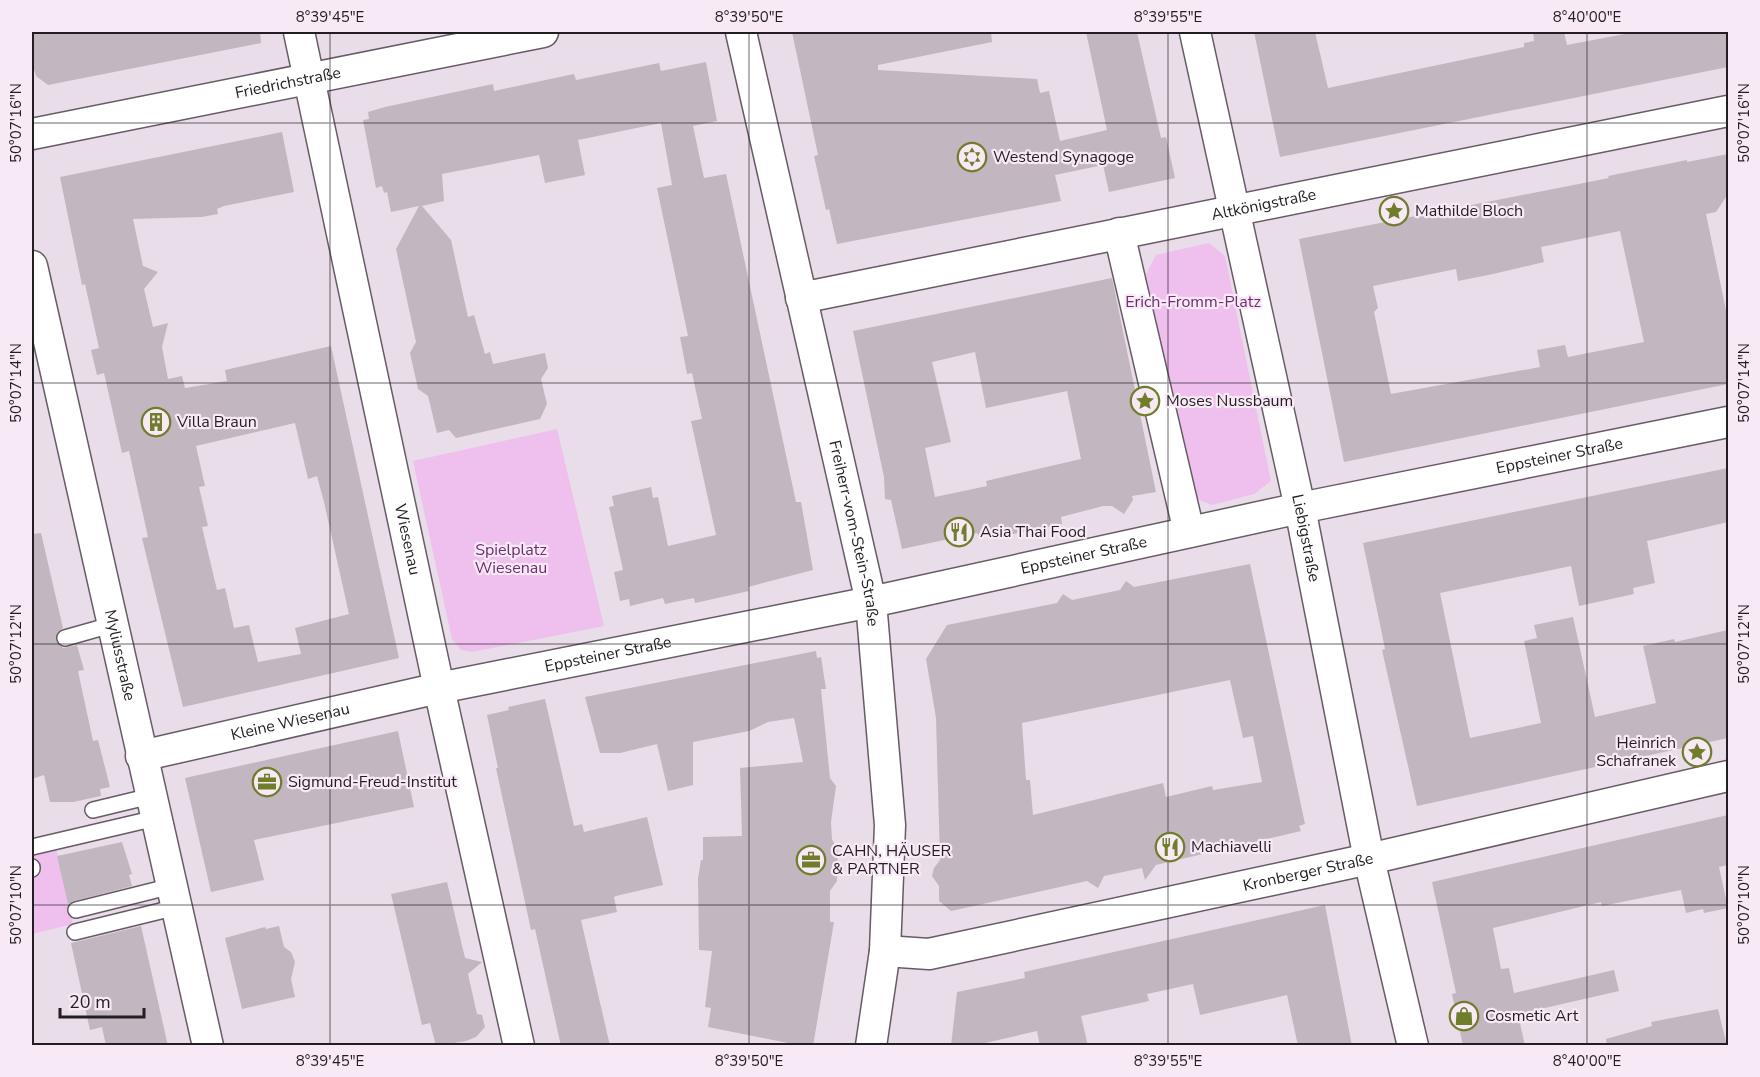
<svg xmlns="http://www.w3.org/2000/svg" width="1760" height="1077" font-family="'Nunito Sans',sans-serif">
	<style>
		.green { fill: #efbfed }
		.building { fill: #c2b6c1; fill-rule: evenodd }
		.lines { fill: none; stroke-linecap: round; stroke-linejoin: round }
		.service-casing { stroke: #675c66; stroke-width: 18 }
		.minor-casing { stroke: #675c66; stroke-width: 33 }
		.service { stroke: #fff; stroke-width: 15 }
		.minor { stroke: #fff; stroke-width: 30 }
		.ticks { fill: none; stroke: #231e23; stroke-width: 1.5; stroke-opacity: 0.45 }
		.labels { text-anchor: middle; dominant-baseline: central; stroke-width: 4.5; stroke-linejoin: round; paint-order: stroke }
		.street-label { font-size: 16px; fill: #231e23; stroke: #f7eaf6 }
		.poi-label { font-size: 16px; fill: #231e23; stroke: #f7eaf6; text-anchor: start }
		.park-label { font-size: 16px; fill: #712d71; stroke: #f7eaf6 }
		.neatline { fill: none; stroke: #231e23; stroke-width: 2 }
		.ticks-label { font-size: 15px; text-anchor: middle; fill: #231e23 }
	</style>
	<rect width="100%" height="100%" fill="#e9dde9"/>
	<path class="green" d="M1209,243l16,13 46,225 -17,13 -42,11 -17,-7 -49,-224 10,-19z
		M557,429l47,197 -132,26 -11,-2 -9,-11 -39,-178z
		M55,844l18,80 -41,10v-56l6,-3 -5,-25z"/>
	<path class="building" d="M32,32h228l1,11 -213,42 -12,-9 -4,-13z
		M792,32h199l1,10 -114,23v5l159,9 3,14 9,-2 11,50 47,-11 -21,-98h51l24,106 5,-1 9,41 -66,14 -6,-27 -48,10 6,26 -224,43 -8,-35 -3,1 -12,-54 4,-1z
		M1254,32h61l13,56 196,-41v-4l10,-2 -1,-9h31l3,13 68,-13h93v35l-448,90z
		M706,62l11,59 -24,5 11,52 22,-4 70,328h5l12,68 -65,17 1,4 -54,12 -1,-5 -29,6 -2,-6 -33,8 -1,-7 -9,2 -6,-29 9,-2 -14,-63 5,-1 -2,-10 39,-9 2,11 5,-1 10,49 48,-11 -25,-114 11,-2 -10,-46 -5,1 -7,-37 8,-1 -31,-148 15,-3 -11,-62 -83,17 7,35 -40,8 -6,-28 -97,19 2,27 -22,5 29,34 17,77 6,-2 11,39 5,-2 3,12 52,-11 3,15 -7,11 6,25 -7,15 -84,19 -7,-8 -12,3 -9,-37 -10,-7 -8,-36 6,-11 -20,-93 23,-43 -28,6 -4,-20 -3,1 -2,-7 -6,2 -13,-68 6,-1 -1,-7 17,-5 108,-23 1,7 80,-17 2,6 83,-17 2,8z
		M282,132l12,60 -70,14 -7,3 1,5 -16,3 -69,2 10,47 15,6 -14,17 9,38 15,-4 -6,24 6,32 14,-3 3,12 42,-7 -2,-11 106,-24 68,312 -216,49 -41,-169 6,-1 -19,-86 -7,2 -18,-80 -7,2 -6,-25 8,-2 -14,-64 -3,1 -22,-108zM295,423l13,56 9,-3 7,26 25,112 -54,14 6,26 -43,8 -9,-37 -15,3 -9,-40 -8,2 -15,-63 6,-1 -9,-39 6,-1 -9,-40z
		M1728,154v40l-12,18 -10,2 22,106v64l-384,78 -45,-223 310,-61 -1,-2 79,-16v2zM1620,231l24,111 -76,15 -3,-12 -28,5 3,17 -149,27 -17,-82 4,-4 -5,-22 83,-17 2,12 35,-7 51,-12 -3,-15z
		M1112,278l44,214 -24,4 1,4 -9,14 -12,-8h-9l-42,11 1,7 -58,12 -2,-8 -22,10 -3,-5 -75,16 -11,-49 -6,-1 -1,-22 -31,-146zM975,352l11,56 81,-17 14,68 -95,22 1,5 -52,11 -10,-49 26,-6 -19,-80z
		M1728,468v54l-81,19 8,42 -22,5 1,6 -55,12 -8,-40 -131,27 30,145 71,-15 -17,-82 13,-3 -3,-13 39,-8 22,100 61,-14 -13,-57 31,-7 1,3 53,-12v108l-311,68 -35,-156 3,-1 -4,-20 -18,-86z
		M41,533l22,95 -5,4 -2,8 7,8 14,-3 7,25 -6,1 15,70 5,-1 12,47 -10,2 1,7 -28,6h-23l-6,-27 -12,4v-245z
		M1250,564l55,260 -6,2 2,5 -145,34 -11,15 -3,-12 -38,8 -6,12 -11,-7 -136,30 -12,-10v-15l-7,-10 2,-8 6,-8 -4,-142 -10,-59 21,-34 110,-22 6,-9 9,6 48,-10 6,-9 8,6zM1230,680l13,58 10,-2 9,46 -49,8 -1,-4 -46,11 -3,-14 -130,32 -3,-35h-4l-4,-57z
		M816,651l1,7 4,-1 5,32h-5l9,89 6,8 -5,36 1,17 6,13 -1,29 -7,10v31h4l-21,124h-10l-95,-19 3,-19 -6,-1 7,-56 -13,-1 -1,-72 3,-18h2v-23l39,-1 -2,-68 63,-6 -9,-44 -26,4 -19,9 -56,11v43l-25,6 -11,-47 -37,9h-20l-15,-56z
		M545,699l29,127 8,-2 2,8 63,-15 16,68 -47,11 -2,1 3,15 -36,8 29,126h-49l-26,-117 -4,1 -35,-162h2l-11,-53 22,-5 -1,-3z
		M398,731l16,76 -160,33 10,40 -53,12 -26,-114z
		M1728,815v50l-9,2 9,41 -24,5 -1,-4 -17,4 -5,-23 -79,16 -1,-4 -108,26 8,41 8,-1 5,25 100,-23 5,21 -101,23 7,32h-62l-11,-52 4,-1 -24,-111z
		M122,842l10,32 -3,1 3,11 -58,15 -6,3 -11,-48z
		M447,882l18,76 17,4 -14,12 9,40 5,1 3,12 -9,10 -10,4 -30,5 -6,-23 -8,2 -31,-131z
		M1325,905l27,141h-54l-11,-51 -87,20 -7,-31 -46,10 2,7 -68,15 7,30h-48l-3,-15 -65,15h-21l6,-54 68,-14 -1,-6z
		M141,926l27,120h-62l-4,-19 -12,3 -19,-87z
		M279,926l5,21 7,5 4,10 -4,17 4,18 -53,12 -17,-71 40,-11 1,2z
		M1718,1009l9,37h-120l-1,-7 46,-13 -1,-4z"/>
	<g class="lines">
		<g class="service-casing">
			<path id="service" d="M65,638l46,-13
				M93,810l58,-14
				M32,847l124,-29
				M32,867v2
				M76,910l96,-24
				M75,932l102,-25"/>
		</g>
		<g class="minor-casing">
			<g id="minor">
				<path id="s1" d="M299,32l140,656 80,358"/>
				<path id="s2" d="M741,32l130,570 19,223 -5,126 -14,95"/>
				<path id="s3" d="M1195,32l105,476 69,351 44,187"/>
				<path id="s4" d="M32,134l511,-102"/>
				<path d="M1119,233l70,299"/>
				<path id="s5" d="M32,266l176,780"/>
				<path id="s6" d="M801,298l927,-187"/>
				<path id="s7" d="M141,756l298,-68 432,-86 429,-94 428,-86"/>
				<path id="s8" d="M885,951l44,3 440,-95 359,-83"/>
			</g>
		</g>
		<use href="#service" class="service"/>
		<use href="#minor" class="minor"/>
	</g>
	<path class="ticks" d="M330,32v1014M749,32v1014M1168,32v1014M1587,32v1014M32,123h1696M32,383h1696M32,644h1696M32,905h1696"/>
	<defs>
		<g id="synagogue-ring" transform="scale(1.5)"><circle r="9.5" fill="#f7eaf6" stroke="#707d2a" stroke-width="1.5"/><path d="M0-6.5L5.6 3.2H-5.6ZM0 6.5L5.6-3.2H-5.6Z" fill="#707d2a"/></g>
		<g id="sight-ring" transform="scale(1.5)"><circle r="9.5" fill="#f7eaf6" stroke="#707d2a" stroke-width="1.5"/><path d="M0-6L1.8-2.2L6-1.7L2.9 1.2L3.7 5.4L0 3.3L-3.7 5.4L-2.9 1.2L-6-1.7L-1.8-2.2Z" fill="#707d2a"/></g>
		<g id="building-ring" transform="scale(1.5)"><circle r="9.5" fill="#f7eaf6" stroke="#707d2a" stroke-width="1.5"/><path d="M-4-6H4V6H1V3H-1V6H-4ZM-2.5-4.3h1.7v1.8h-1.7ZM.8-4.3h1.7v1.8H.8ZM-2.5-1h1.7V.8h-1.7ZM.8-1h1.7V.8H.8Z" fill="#707d2a"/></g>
		<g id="restaurant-ring" transform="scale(1.5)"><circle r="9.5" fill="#f7eaf6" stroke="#707d2a" stroke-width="1.5"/><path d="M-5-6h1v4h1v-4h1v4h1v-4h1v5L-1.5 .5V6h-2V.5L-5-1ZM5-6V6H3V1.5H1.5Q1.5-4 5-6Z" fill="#707d2a"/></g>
		<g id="office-ring" transform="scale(1.5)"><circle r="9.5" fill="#f7eaf6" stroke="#707d2a" stroke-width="1.5"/><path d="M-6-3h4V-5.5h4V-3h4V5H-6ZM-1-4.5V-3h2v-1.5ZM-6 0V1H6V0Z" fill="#707d2a"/></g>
		<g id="shop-ring" transform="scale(1.5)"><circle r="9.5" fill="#f7eaf6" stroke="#707d2a" stroke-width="1.5"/><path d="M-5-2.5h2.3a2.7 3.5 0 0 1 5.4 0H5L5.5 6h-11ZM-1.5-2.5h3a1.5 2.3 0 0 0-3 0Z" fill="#707d2a"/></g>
	</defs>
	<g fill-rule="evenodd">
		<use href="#synagogue-ring" x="972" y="157"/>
		<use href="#sight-ring" x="1394" y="211"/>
		<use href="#sight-ring" x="1145" y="401"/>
		<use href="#building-ring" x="156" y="422"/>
		<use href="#restaurant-ring" x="959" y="532"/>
		<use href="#sight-ring" x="1697" y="752"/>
		<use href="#office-ring" x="267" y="782"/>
		<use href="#restaurant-ring" x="1170" y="847"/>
		<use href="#office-ring" x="811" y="860"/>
		<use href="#shop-ring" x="1464" y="1016"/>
	</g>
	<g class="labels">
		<g class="street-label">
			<text stroke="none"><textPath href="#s4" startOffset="261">Friedrichstraße</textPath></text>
			<text stroke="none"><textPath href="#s6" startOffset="472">Altkönigstraße</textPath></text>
			<text stroke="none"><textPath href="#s7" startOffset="1450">Eppsteiner Straße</textPath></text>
			<text stroke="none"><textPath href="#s2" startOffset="514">Freiherr-vom-Stein-Straße</textPath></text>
			<text stroke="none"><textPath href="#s3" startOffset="518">Liebigstraße</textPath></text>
			<text stroke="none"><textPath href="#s1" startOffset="519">Wiesenau</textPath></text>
			<text stroke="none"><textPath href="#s7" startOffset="964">Eppsteiner Straße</textPath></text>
			<text stroke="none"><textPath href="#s7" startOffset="478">Eppsteiner Straße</textPath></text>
			<text stroke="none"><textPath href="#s5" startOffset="399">Myliusstraße</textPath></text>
			<text stroke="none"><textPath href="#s7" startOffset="153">Kleine Wiesenau</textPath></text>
			<text stroke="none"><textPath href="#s8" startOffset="432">Kronberger Straße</textPath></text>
		</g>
		<g class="poi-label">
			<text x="993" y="157">Westend Synagoge</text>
			<text x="1415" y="211">Mathilde Bloch</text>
			<text x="1166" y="401">Moses Nussbaum</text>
			<text x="177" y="422">Villa Braun</text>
			<text x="980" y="532">Asia Thai Food</text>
			<text x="1676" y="743" text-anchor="end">Heinrich<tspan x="1676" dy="18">Schafranek</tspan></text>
			<text x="288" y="782">Sigmund-Freud-Institut</text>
			<text x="1191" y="847">Machiavelli</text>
			<text x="832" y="851">CAHN, HÄUSER<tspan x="832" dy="18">&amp; PARTNER</tspan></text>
			<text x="1485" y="1016">Cosmetic Art</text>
		</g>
		<g class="park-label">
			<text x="1193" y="302">Erich-Fromm-Platz</text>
			<text x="511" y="550">Spielplatz<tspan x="511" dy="18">Wiesenau</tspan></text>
		</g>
	</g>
	<rect width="1760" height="1077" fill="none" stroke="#f7eaf6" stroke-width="66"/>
	<path d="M60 1008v9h84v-9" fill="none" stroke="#231e23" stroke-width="3"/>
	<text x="69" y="1008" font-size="18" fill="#231e23" stroke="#f7eaf6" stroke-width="4.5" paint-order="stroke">20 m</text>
	<rect x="33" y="33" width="1694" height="1011" class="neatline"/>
	<g class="ticks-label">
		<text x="330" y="22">8°39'45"E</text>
		<text x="749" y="22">8°39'50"E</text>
		<text x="1168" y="22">8°39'55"E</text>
		<text x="1587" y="22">8°40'00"E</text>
		<text transform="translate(16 123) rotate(-90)" y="5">50°07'16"N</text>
		<text transform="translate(1744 123) rotate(-90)" y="5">50°07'16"N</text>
		<text transform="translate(16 383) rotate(-90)" y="5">50°07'14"N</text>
		<text transform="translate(1744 383) rotate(-90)" y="5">50°07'14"N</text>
		<text transform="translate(16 644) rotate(-90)" y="5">50°07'12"N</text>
		<text transform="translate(1744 644) rotate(-90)" y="5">50°07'12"N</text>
		<text transform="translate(16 905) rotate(-90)" y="5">50°07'10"N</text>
		<text transform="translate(1744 905) rotate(-90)" y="5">50°07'10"N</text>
		<text x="330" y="1066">8°39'45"E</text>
		<text x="749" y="1066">8°39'50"E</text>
		<text x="1168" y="1066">8°39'55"E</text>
		<text x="1587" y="1066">8°40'00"E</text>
	</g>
</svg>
